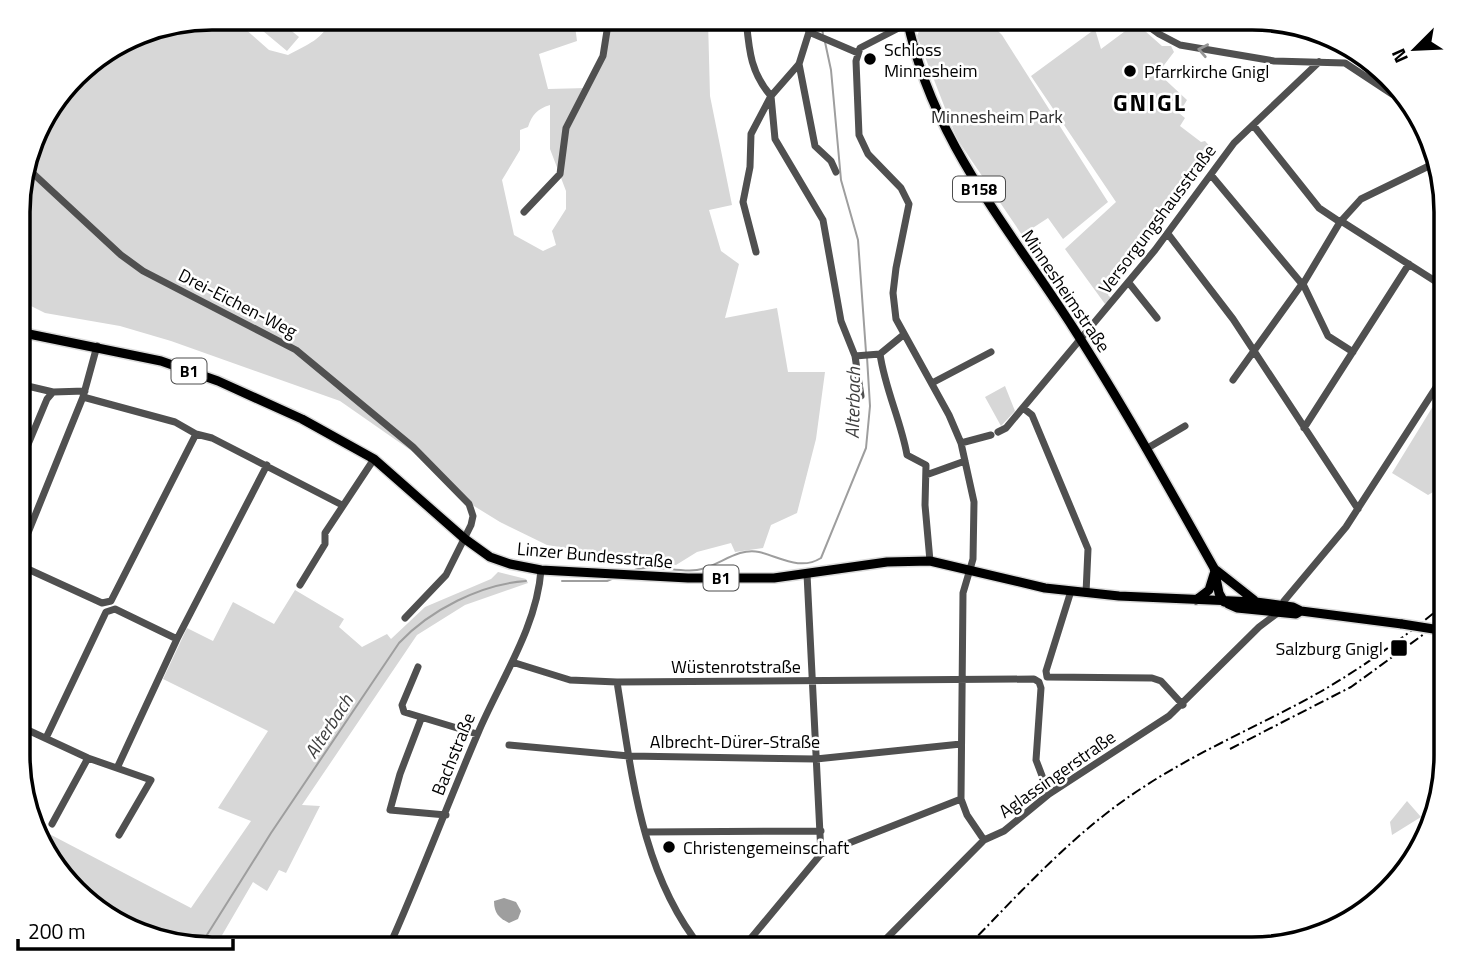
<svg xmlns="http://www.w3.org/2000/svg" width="1464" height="967" font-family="'Titillium Web',sans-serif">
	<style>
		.green { fill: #d7d7d7; fill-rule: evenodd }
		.water { fill: #9e9e9e }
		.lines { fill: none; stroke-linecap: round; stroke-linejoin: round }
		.stream { stroke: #9e9e9e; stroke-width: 2 }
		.major-casing { stroke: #dbdbdb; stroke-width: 12 }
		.minor { stroke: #505050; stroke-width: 7 }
		.major { stroke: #000; stroke-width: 9 }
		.rail { stroke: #000; stroke-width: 2; stroke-dasharray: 10 3.5 2 3.5; stroke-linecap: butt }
		.major-bridge-casing { stroke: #dbdbdb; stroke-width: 12; stroke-linecap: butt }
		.major-bridge { stroke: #000; stroke-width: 9 }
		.oneway { stroke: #969696 }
		.poi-dot { fill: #000; stroke: #fff; stroke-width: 2.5 }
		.labels { text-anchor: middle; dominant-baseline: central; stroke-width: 5; stroke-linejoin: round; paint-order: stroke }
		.shield { fill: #fff; stroke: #4c4c4c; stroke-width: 2 }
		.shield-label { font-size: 16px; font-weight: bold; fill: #000 }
		.poi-label { font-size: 18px; fill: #000; stroke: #fff; text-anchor: start }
		.park-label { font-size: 18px; fill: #2e2e2e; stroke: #fff }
		.street-label { font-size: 18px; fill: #000; stroke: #fff }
		.water-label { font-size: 19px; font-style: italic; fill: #3f3f3f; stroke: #fff }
		.district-label { font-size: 24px; font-weight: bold; letter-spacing: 2px; fill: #000; stroke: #fff }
		.rim { fill: none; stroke: #000; stroke-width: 3.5 }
	</style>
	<rect width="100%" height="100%" fill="#fff"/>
	<path class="green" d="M211,18h40l-7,10 25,22 19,5c18,-10 37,-16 43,-37h243l3,23 -38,13 9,35 39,-1 16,-30 8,-40h133l-36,2 2,76 22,109 -23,5 12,41 18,13 -14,54 52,-10 11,64h37l-9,67 -19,74 -26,12 -8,23 -28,4 -4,-9 -34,9 -21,13 -129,-20 -47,-23 -39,-24 -35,-37 -86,-60 -169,-60 -51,-15 -75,-13 -26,-13v-114l19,-61 45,-59 54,-34zM550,105v44l16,42v18l-14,22 4,14 -13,6 -29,-16 -12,-55 18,-30v-20l8,-3c4,-12 9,-18 22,-22z
		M265,18h11l23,19 -12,14 -30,-25z
		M936,18h49l17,17 106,167 -45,37 -15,-21 -26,17 -65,-96 -40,-103 4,-10h6l-1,-2z
		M1136,23l26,23h9l3,6 -16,21 29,27 -8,13 6,5 -5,8 21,16 4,-1 10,11 -107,143 4,4 -7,5 -40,-55 51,-47 -85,-126 64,-47 6,20z
		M1341,44l20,6 37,40 -62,-39z
		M1446,385v109l-6,-6 -12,7 -36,-22z
		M1005,386l10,25 -14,15 -16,-29z
		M498,572l28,7 2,4 -63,22 -48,30 -115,170 18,1 -34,67 -7,-3 -12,21 -14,-9 -39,67 -111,-32 -59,-64 -10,-27 157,82 60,-87 -33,-13 50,-77 -105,-52 24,-51 26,13 20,-39 41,22 21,-34 49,29 -5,8 23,20 25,-13 4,5 34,-32 66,-28z
		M1407,801l14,16 -29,18 -2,-13z"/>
	<path class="water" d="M504,898l12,4 5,9 -3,8 -9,4c-10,-5 -15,-10 -15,-22z"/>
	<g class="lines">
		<path class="stream" d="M820,18l3,16
			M825,42l6,28 10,110 17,60 8,112
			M632,571c21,-9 43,2 65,-1 21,-3 40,-23 62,-18 21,5 41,19 62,6l45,-110 4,-42 -3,-49
			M562,581h45l7,-3
			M200,946l71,-113 128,-190c31,-33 82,-59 127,-62"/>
		<g class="major-casing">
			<path id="major" d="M907,18c23,120 103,211 167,311 50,78 95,159 140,239l5,25 5,9
				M19,332l142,29 57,20 84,38 72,40 91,80 25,18 20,7 31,6 147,8h86l113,-16 43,-1 115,27 74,8 137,6 37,5 8,4
				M1216,570l38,30
				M1196,600l13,-10 5,-16
				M1228,604l9,4 59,6 5,-3 101,13"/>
		</g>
		<path class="minor" d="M746,18c3,31 4,54 25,78
			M804,18l5,14 49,21
			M918,18l-58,30 -4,13 3,74 9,19 33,34 8,16 -13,64 -3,25 3,26 53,96 12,28 13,59 -1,57 -10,34 -2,206 6,16 17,25
			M1137,18l22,16 21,11 94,16 71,2 47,31h9
			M799,64l16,82 16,15 5,11
			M771,96l4,43 48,81 18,101 14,35 6,40
			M1253,125l66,83 21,14 -37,62 25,52 25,16
			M1435,163l-74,36 -20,22 105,67
			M25,166l96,89 22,16 153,79 117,97 56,57 4,12 -2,9 -25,50 -41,43
			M1211,175l91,109 -69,96
			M524,212l36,-38 6,-46 37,-72 6,-38
			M1168,234l65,85 125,190
			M756,252l-13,-50 7,-35 1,-33 20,-38 28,-32 10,-32
			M1129,283l28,35
			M880,354c5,35 21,67 27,101l19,10 -1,40 5,56
			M855,356l25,-2 22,-18
			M932,383l59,-31
			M19,384l34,8
			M83,397l92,25 21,12 16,4 130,67
			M1023,408l9,7 56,134 -2,44
			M1304,428l105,-164
			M998,432l8,-4 149,-178 79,-107 85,-81
			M961,443l30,-8
			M1146,449l39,-23
			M19,466l28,-67 6,-7 32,-1
			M926,475l39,-14
			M19,555l64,-158 14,-51
			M19,565l83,38 9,-2 85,-167
			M807,574l14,280
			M300,585l25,-41v-11l49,-74
			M1071,591l-25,80 1,6 105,1 9,3 22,24
			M1284,606v-5l62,-74 100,-155
			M512,662l58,18 47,2 417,-3 5,3 2,6 -5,72 13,34
			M418,667l-16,38 2,7 73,22
			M617,682c15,93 24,192 85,267
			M421,719l-21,55 -10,36 56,5
			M19,726l69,32 63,22 -32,55
			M46,738l60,-126 9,-3 62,30
			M509,745l120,11 187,3 145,-15
			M118,766l59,-127 90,-174
			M52,824l36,-66
			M645,832l176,-1
			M388,949c32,-71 59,-144 90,-216 22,-52 59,-106 63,-163
			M742,949l79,-95 140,-55
			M876,949l108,-109 20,-9 45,-37 120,-78 90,-89 20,-15"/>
		<use href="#major" class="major"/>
		<path class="rail" d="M1230,749l121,-62 95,-69
			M965,949c56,-57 109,-117 177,-161 56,-37 119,-63 178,-96 45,-26 86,-56 126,-89"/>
		<g class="major-bridge-casing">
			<path id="major-bridge" d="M1402,624l44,7"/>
		</g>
		<use href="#major-bridge" class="major-bridge"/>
	</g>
	<defs><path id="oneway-chevron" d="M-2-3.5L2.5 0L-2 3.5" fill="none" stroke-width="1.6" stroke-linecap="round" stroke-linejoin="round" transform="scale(1.75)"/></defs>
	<use class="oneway" href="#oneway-chevron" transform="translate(1203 50) rotate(-169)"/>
	<g class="poi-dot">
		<circle cx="870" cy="59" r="7"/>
		<circle cx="1130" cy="71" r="7"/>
		<rect x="1390" y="639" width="18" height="18" rx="3.5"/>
		<circle cx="669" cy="847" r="7"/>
	</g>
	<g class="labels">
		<g class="shield">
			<rect x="953" y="176.5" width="52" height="25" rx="5"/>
			<rect x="171.5" y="358.5" width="35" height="25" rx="5"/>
			<rect x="703.5" y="565.5" width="35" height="25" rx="5"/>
		</g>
		<g class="shield-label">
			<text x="979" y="189">B158</text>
			<text x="189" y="371">B1</text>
			<text x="721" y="578">B1</text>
		</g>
		<g class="poi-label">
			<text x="884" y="49">Schloss<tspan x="884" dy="21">Minnesheim</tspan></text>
			<text x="1144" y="71">Pfarrkirche Gnigl</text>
			<text x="1383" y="648" text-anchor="end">Salzburg Gnigl</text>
			<text x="683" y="847">Christengemeinschaft</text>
		</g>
		<g class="park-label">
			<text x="997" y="116">Minnesheim Park</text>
		</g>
		<g class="street-label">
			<text transform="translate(1157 219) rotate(-53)">Versorgungshausstraße</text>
			<text transform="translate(1066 291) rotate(56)">Minnesheimstraße</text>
			<text transform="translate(238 303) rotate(27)">Drei-Eichen-Weg</text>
			<text transform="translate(595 555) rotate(5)">Linzer Bundesstraße</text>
			<text x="736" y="666">Wüstenrotstraße</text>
			<text x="735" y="741">Albrecht-Dürer-Straße</text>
			<text transform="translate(453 754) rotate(-68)">Bachstraße</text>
			<text transform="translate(1057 774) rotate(-35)">Aglassingerstraße</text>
		</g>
		<g class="water-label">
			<text transform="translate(852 403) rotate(-89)">Alterbach</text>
			<text transform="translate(328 726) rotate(-57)">Alterbach</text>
		</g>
		<g class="district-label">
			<text x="1150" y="102">GNIGL</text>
		</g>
	</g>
	<path d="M0 0H1464V967H0ZM212 30H1252A182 182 0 0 1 1434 212V755A182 182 0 0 1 1252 937H212A182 182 0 0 1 30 755V212A182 182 0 0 1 212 30Z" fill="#fff" fill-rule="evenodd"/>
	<path class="rim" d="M212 30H1252A182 182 0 0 1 1434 212V755A182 182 0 0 1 1252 937H212A182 182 0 0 1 30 755V212A182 182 0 0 1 212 30Z"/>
	<g transform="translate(1415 49) rotate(246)" stroke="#ffffff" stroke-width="5" paint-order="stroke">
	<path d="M0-5L12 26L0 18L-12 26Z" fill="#000000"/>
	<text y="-10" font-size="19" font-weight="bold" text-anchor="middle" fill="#000000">N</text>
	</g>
	<path d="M18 939v10h215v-10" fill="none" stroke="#000000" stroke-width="3.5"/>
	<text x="28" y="939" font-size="21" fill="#000000" stroke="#ffffff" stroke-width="5" paint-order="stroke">200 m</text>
</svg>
